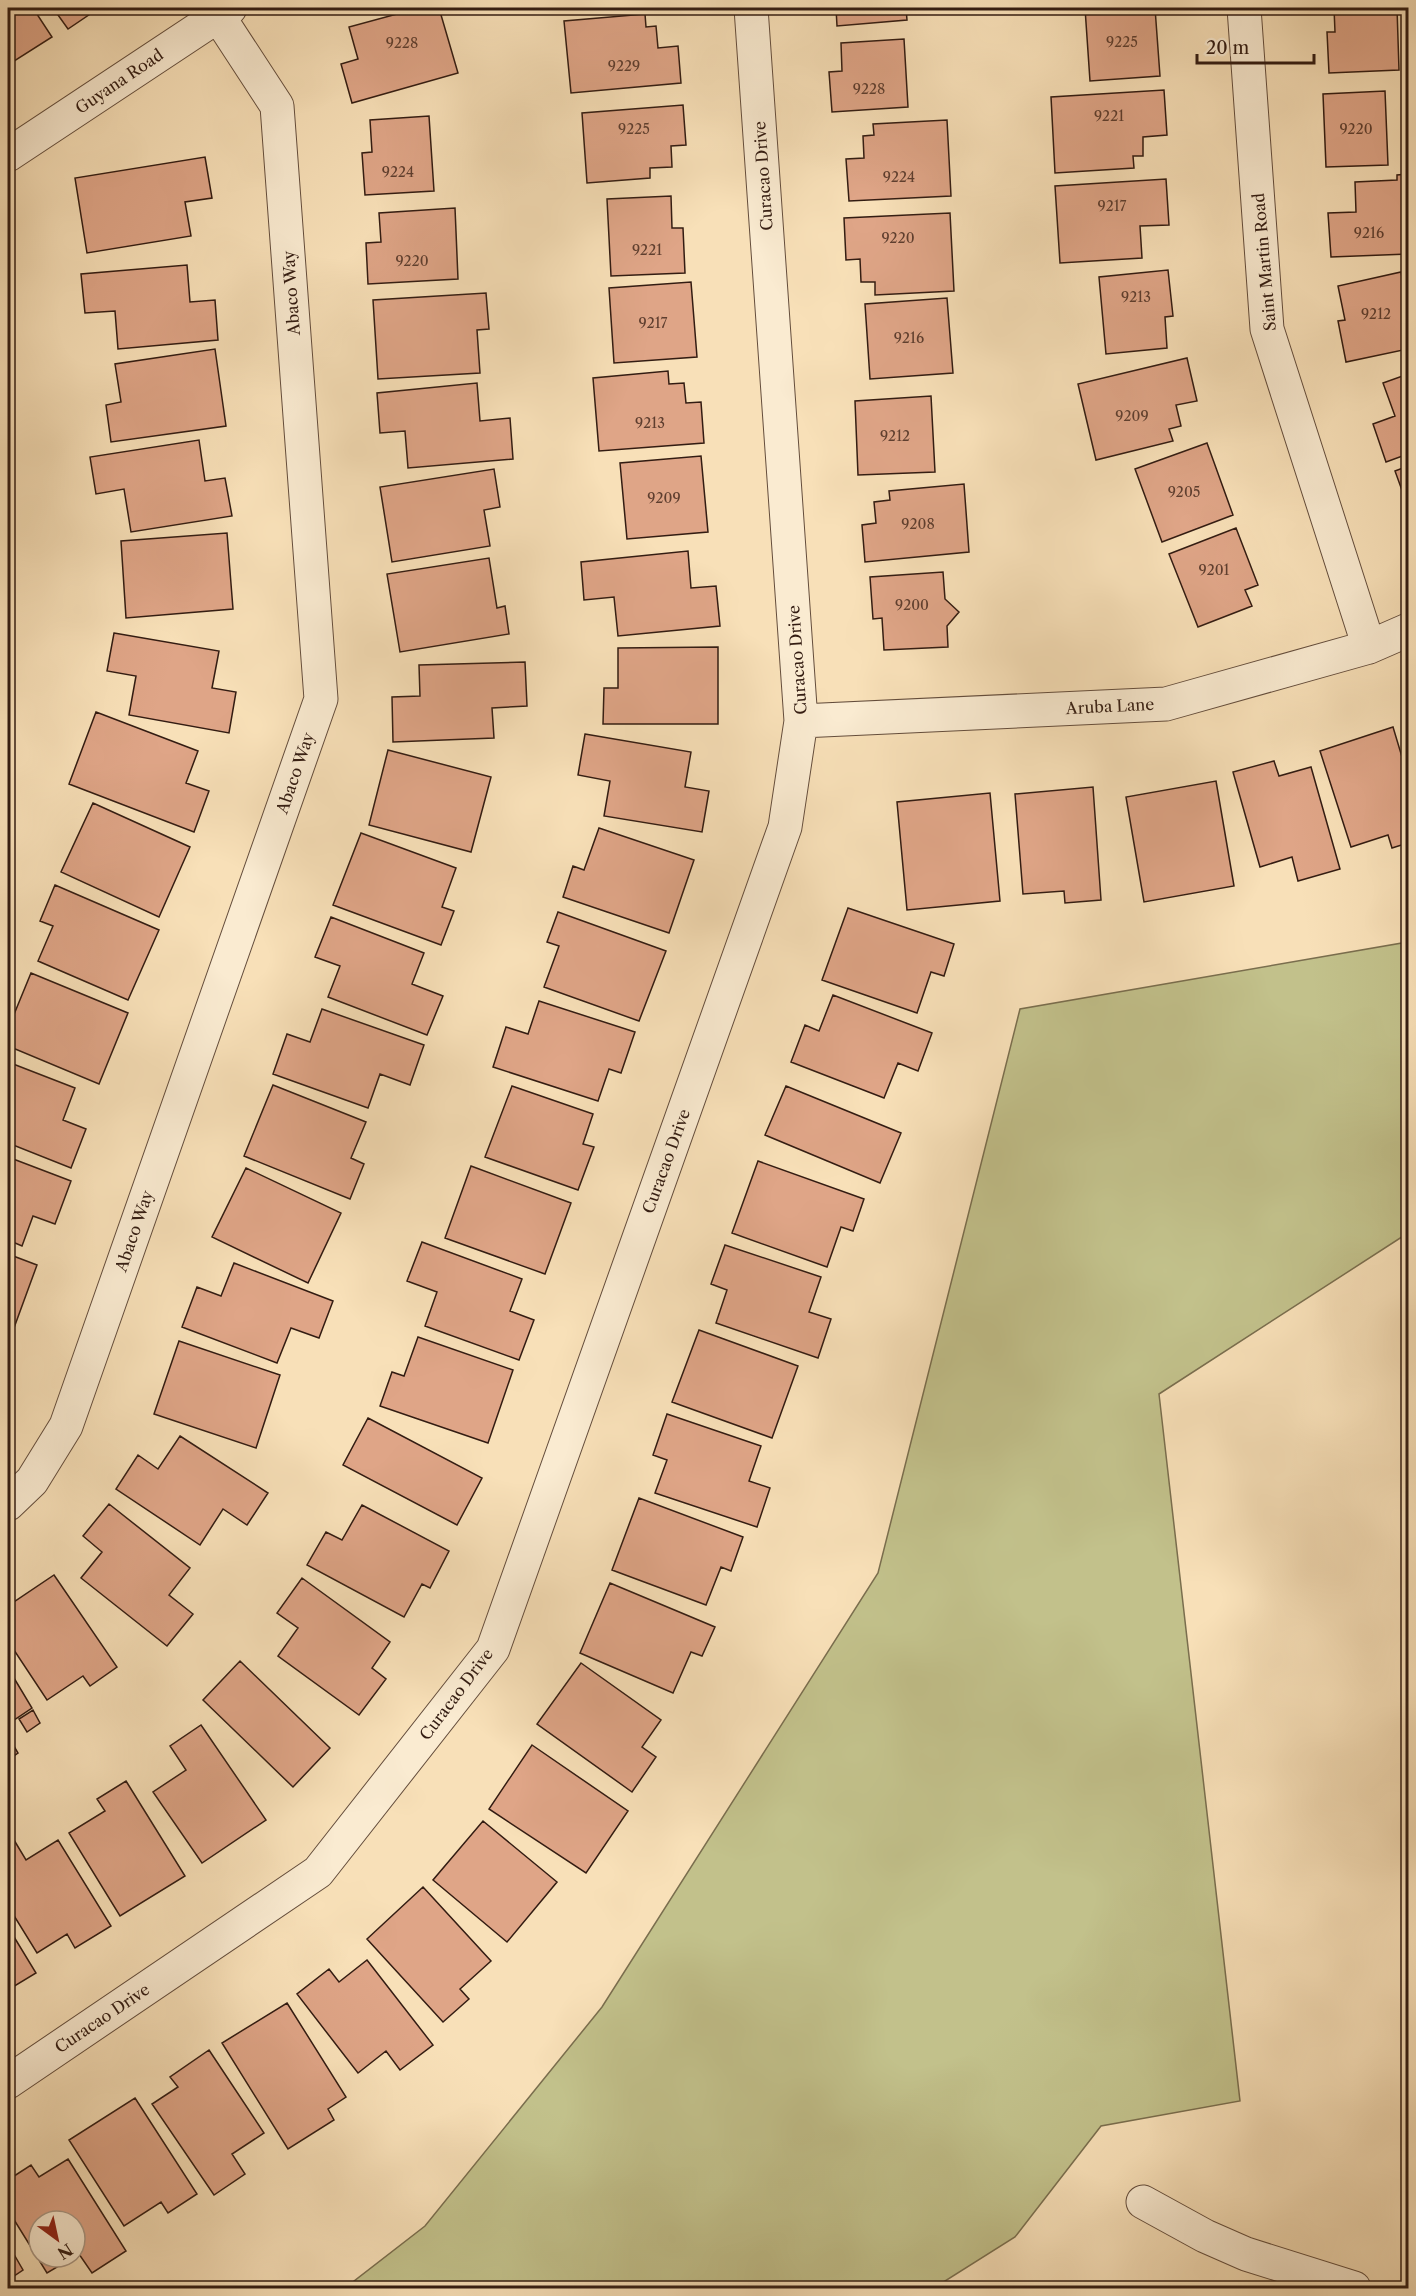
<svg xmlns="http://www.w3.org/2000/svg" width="1416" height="2296" font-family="'Libre Caslon Text',serif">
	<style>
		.green { fill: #c2c18b; stroke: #7a6e4e; stroke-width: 1.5 }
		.building { fill: #dfa587; stroke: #331c12; stroke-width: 1.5 }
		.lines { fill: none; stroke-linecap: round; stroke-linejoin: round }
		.minor-casing { stroke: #644d3c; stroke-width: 35 }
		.minor { stroke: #faebd1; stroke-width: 33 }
		.labels { text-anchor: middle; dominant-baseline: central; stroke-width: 4.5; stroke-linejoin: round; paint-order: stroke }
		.number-label { font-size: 14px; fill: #5e3e2f }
		.street-label { font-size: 16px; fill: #331c12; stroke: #faebd1 }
	</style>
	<rect width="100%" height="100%" fill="#f8e0b8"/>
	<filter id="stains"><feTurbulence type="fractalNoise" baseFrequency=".00333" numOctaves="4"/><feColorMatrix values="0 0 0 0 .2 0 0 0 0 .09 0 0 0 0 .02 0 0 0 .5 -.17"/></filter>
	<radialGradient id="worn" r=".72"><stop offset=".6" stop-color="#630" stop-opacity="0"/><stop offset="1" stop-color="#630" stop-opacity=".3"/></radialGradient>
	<path class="green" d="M1408,942v291l-249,161 81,707 -139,25 -86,111 -81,51h-589l80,-62 177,-219 276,-434 142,-564z"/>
	<path class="building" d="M8,8h25l19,29 -44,28z
		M53,8h46l-31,21z
		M419,8h20l19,65 -106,30 -11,-39 17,-5 -9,-32z
		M836,8h70l1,12 -70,6z
		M1085,8h70l5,68 -70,5z
		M1334,8h63l2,62 -70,3 -2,-41h8z
		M645,14l1,13 10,-1 2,22 20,-2 3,37 -110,10 -7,-72z
		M904,39l4,68 -76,5 -3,-40 13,-1 -1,-28z
		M1164,90l3,45 -24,2v19h-10l1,12 -79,5 -4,-76z
		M1385,91l3,74 -62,2 -3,-73z
		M683,105l3,40 -15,1 1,21 -22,1v10l-63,5 -5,-70z
		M429,116l5,75 -69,4 -3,-42 10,-1 -2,-32z
		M947,120l4,76 -102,5 -3,-42 18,-1 -1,-22 11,-1 -1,-11z
		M205,157l7,41 -27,4 6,34 -104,17 -12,-75z
		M1408,174v80l-77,3 -3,-44 28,-1 -1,-30 42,-2v-5z
		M1166,179l3,46 -29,1 2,32 -82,5 -5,-77z
		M671,196l1,32h11l2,45 -74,3 -4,-77z
		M455,208l3,71 -90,5 -2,-41 15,-1 -2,-29z
		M950,213l4,78 -79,4v-13h-14l-1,-23 -14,1 -2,-42z
		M187,265l3,37 25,-2 3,40 -100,9 -3,-38 -30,2 -4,-39z
		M1168,270l5,46 -8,1 2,31 -61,6 -7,-77z
		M1401,272l7,36v41l-62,13 -8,-41 7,-1 -7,-34z
		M691,282l6,75 -83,6 -5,-75z
		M486,293l3,36 -12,1 3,43 -102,6 -5,-79z
		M947,298l6,75 -83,6 -5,-75z
		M215,349l11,77 -115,16 -5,-37 15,-3 -6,-38z
		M1187,358l10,43 -21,4 5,21 -12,3 4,12 -77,19 -18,-76z
		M668,371l1,13 15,-1 2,20 15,-1 3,41 -105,8 -6,-73z
		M1408,374v80l-22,8 -13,-38 22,-8 -12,-33z
		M477,383l3,38 30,-3 3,41 -105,9 -3,-37 -25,2 -3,-40z
		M931,396l4,76 -77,3 -3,-74z
		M199,440l6,41 20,-3 7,38 -101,16 -7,-43 -28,5 -6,-37z
		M1207,443l26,72 -71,27 -27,-73z
		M701,456l7,76 -81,7 -7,-76z
		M1408,466v41l-13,-36z
		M494,469l6,38 -16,3 6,36 -98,16 -12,-75z
		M964,484l5,68 -104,10 -3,-37 14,-2 -2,-21 16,-2 -1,-9z
		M1236,528l22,57 -13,5 7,16 -54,21 -29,-73z
		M227,533l6,76 -107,9 -5,-77z
		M688,551l3,37 25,-2 4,40 -102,10 -4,-39 -30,3 -3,-38z
		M489,558l8,50 8,-2 4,28 -109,18 -13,-78z
		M943,572l2,27 14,13 -12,14 1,21 -64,3 -2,-32 -9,1 -3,-42z
		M114,633l105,18 -7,37 24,4 -7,41 -100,-18 7,-39 -29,-5z
		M718,647v77h-115l1,-36h14v-40z
		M525,662l2,44 -35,2 2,30 -101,4 -1,-45 28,-1 -1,-31z
		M96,712l102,39 -12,32 23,8 -15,41 -125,-48z
		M1393,727l15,50v66l-16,5 -4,-13 -37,12 -31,-96z
		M585,734l106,18 -6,35 24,4 -7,41 -98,-16 6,-35 -32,-6z
		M388,750l103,27 -20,75 -102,-27z
		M1274,761l5,15 32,-9 29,102 -42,12 -6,-24 -32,10 -27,-95z
		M1216,781l18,105 -90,16 -18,-105z
		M1093,787l8,113 -36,3 -1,-12 -41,3 -8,-100z
		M990,793l10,108 -93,9 -10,-108z
		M93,803l97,44 -31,70 -98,-45z
		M599,828l95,32 -25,73 -106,-36 10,-31 11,4z
		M361,833l95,35 -14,39 12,4 -13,34 -108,-40z
		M55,885l104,45 -31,70 -90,-39 15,-35 -13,-5z
		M848,908l106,36 -10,32 -13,-4 -14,41 -95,-33z
		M558,912l108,39 -27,70 -95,-34 15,-41 -12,-4z
		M331,917l93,36 -12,31 31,12 -16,39 -99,-38 12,-31 -25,-9z
		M31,973l97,40 -29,71 -91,-38v-17z
		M833,995l99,38 -14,38 -20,-8 -14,35 -93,-36 14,-37 14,6z
		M539,1001l96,31 -14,41 -12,-4 -11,32 -105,-34 13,-40 22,7z
		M322,1009l102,36 -14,40 -30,-11 -12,34 -95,-34 14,-40 23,8z
		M8,1062l67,26 -12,32 23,9 -15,39 -63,-25z
		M273,1085l93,37 -15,36 13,6 -14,35 -106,-43z
		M512,1086l81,28 -10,30 11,3 -16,43 -93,-33z
		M786,1086l115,47 -21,50 -115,-48z
		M8,1157l63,24 -16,43 -22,-8 -11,30 -14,-6z
		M758,1161l106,38 -11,32 -12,-4 -14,40 -95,-34z
		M471,1166l100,37 -26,71 -100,-36z
		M246,1168l95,45 -33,70 -96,-46z
		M422,1242l100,37 -12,32 24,9 -15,40 -94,-34 12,-34 -30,-11z
		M725,1245l96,32 -12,35 22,7 -13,39 -102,-35 11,-33 -16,-6z
		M8,1254l29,11 -26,71 -3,-1z
		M234,1263l99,38 -14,37 -28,-10 -14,35 -95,-36 15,-40 24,9z
		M699,1330l99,36 -26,72 -100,-36z
		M418,1337l95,33 -25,73 -108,-37 12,-34 12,4z
		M179,1341l101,34 -24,73 -102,-34z
		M667,1414l94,32 -12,35 21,7 -13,39 -102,-34 12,-33 -14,-5z
		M368,1418l114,60 -25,47 -114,-60z
		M180,1436l88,57 -21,32 -24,-16 -23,36 -84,-56 22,-34 20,14z
		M639,1498l104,39 -12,34 -10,-4 -15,38 -94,-35z
		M109,1504l81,64 -21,27 24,19 -26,32 -86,-68 21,-26 -19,-16z
		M362,1505l87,46 -19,37 -8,-4 -18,33 -97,-52 19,-33 16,8z
		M54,1575l63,92 -27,19 -7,-10 -36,24 -39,-59v-35z
		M302,1578l88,64 -18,26 14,11 -27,36 -81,-59 20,-28 -21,-15z
		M610,1583l105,44 -13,29 -11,-4 -18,41 -93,-40z
		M240,1661l90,87 -37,39 -90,-87z
		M581,1663l80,57 -19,27 14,10 -24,35 -95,-68z
		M8,1668l24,40 -24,16z
		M33,1710l7,13 -13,9 -8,-13z
		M201,1725l65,95 -64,43 -49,-71 33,-22 -16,-24z
		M8,1736l10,17 -10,7z
		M532,1745l96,66 -42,62 -97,-64z
		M126,1781l59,95 -65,40 -51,-83 36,-22 -8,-12z
		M483,1821l74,61 -50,60 -74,-62z
		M14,1840l12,20 32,-20 53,86 -36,22 -8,-14 -30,19 -29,-47v-62z
		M423,1887l68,74 -31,28 9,10 -26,23 -76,-83z
		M8,1927l28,46 -28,17z
		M367,1960l66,85 -33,25 -14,-19 -28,22 -61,-79 32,-25 10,13z
		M287,2003l59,94 -18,12 6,11 -46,29 -66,-106z
		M209,2050l55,83 -32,21 13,20 -31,21 -62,-91 26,-17 -8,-10z
		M135,2098l62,96 -29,19 -7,-11 -37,24 -55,-86z
		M68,2159l58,92 -34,22 -13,-19 -4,2v-35h-36v36h35l-27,16 -39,-63v-30l23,-15 8,12z
		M8,2244l15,26 -15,10z"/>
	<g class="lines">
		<g class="minor-casing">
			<path id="minor" d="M1244,8l23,321 102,318
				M8,155l222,-147
				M801,721l365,-17 203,-57 39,-17
				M8,1504l24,-23 34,-55 255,-727 -44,-593 -64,-98
				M8,2082l310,-210 175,-223 292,-822 16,-106 -50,-713
				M1143,2202l62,34 41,18 108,34"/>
		</g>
		<use href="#minor" class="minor"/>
	</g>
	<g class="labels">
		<g class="number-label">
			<text x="1122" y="42">9225</text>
			<text x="402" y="43">9228</text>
			<text x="624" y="66">9229</text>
			<text x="869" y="89">9228</text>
			<text x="1109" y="116">9221</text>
			<text x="634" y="129">9225</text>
			<text x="1356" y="129">9220</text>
			<text x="398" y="172">9224</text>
			<text x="899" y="177">9224</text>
			<text x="1112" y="206">9217</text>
			<text x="1369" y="233">9216</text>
			<text x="898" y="238">9220</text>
			<text x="647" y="250">9221</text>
			<text x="412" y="261">9220</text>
			<text x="1136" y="297">9213</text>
			<text x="1376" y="314">9212</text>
			<text x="653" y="323">9217</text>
			<text x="909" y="338">9216</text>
			<text x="1132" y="416">9209</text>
			<text x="650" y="423">9213</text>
			<text x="895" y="436">9212</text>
			<text x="1184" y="492">9205</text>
			<text x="664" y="498">9209</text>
			<text x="918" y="524">9208</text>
			<text x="1214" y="570">9201</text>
			<text x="912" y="605">9200</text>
		</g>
		<g class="street-label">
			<text transform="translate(119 81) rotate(-34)">Guyana Road</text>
			<text transform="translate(763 176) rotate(-94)">Curacao Drive</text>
			<text transform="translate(1264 262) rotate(-95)">Saint Martin Road</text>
			<text transform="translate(291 293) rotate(-94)">Abaco Way</text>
			<text transform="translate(797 660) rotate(-94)">Curacao Drive</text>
			<text transform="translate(1110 706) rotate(-3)">Aruba Lane</text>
			<text transform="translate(295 773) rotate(-71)">Abaco Way</text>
			<text transform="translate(666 1161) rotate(-70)">Curacao Drive</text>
			<text transform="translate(134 1231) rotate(-71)">Abaco Way</text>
			<text transform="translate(456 1694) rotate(-53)">Curacao Drive</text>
			<text transform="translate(102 2018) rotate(-34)">Curacao Drive</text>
		</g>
	</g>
	<rect width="1416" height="2296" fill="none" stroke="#f8e0b8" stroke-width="30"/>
	<rect x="9" y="9" width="1398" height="2278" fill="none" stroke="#331c12" stroke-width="3"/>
	<rect x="15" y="15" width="1386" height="2266" fill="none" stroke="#331c12" stroke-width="1.5"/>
	<g transform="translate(57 2239) rotate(147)"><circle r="28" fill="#faebd1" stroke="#aa9885" stroke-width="1.5"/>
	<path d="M0-4.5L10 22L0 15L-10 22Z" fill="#8f2418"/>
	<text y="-9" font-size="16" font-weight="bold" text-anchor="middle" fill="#331c12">N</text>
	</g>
	<path d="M1197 54v9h117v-9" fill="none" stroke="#331c12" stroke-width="3"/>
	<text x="1206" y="54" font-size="18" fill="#331c12" stroke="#faebd1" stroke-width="4.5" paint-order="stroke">20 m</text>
	<rect width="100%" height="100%" filter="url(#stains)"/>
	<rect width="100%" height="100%" fill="url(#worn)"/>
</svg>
